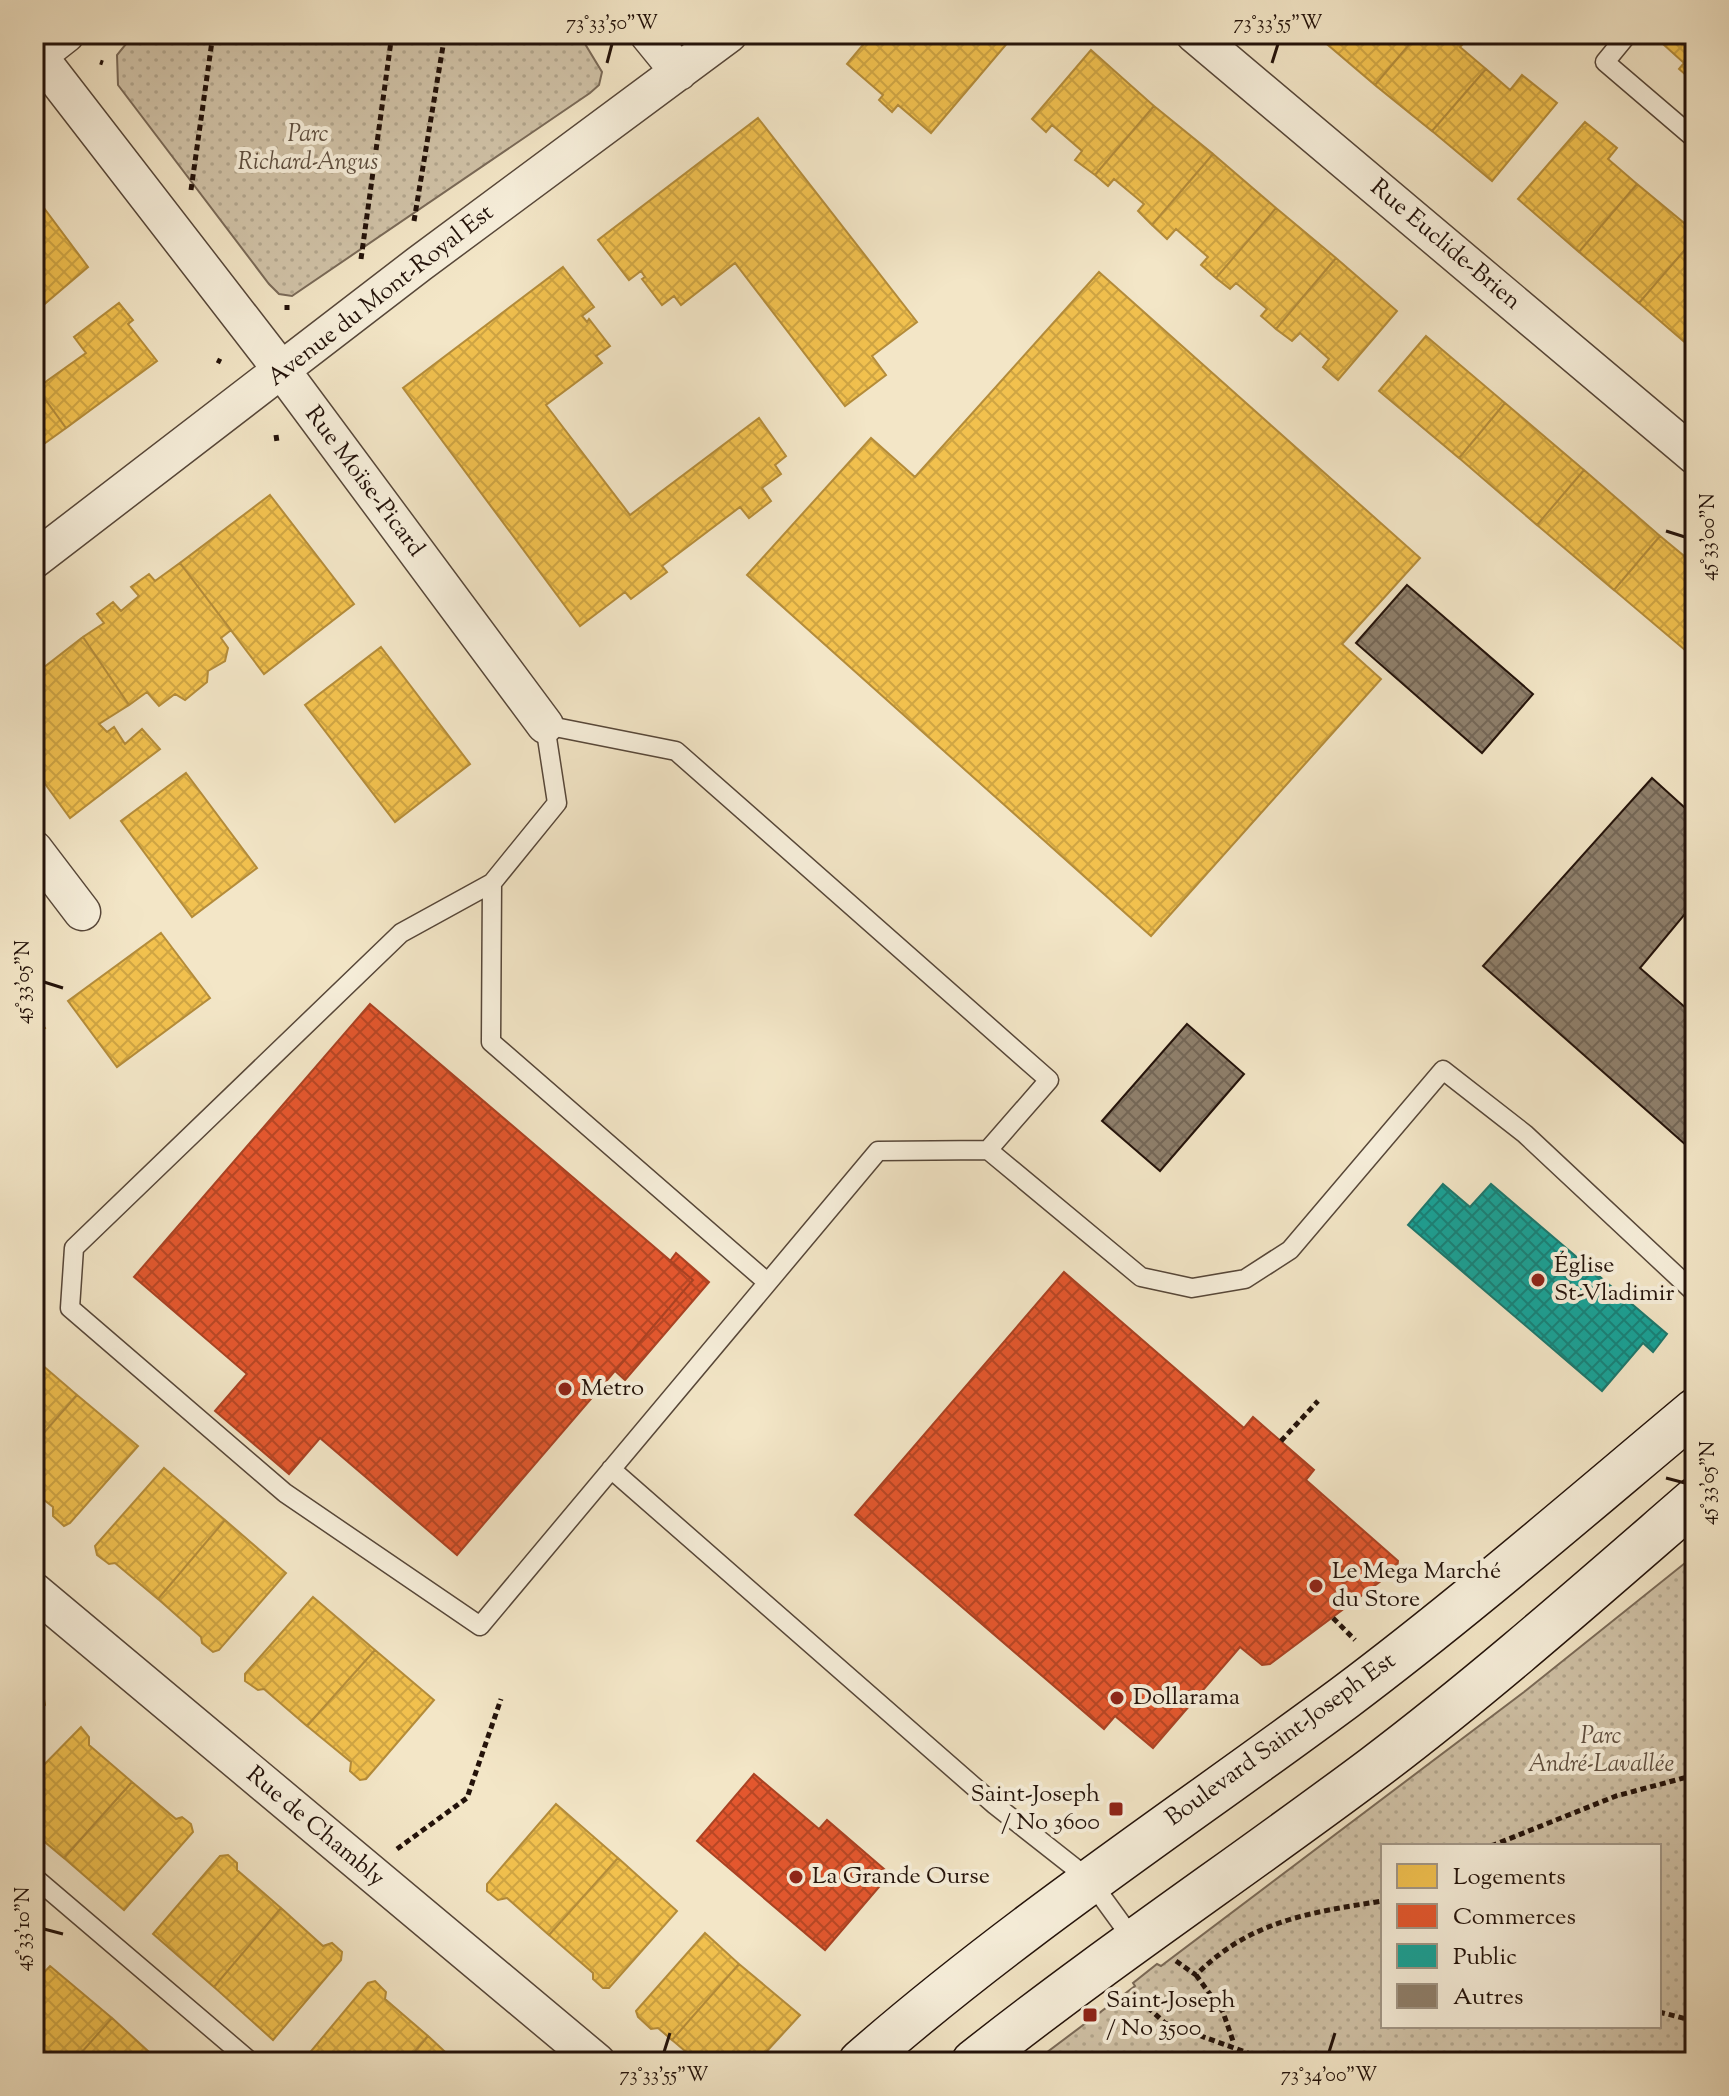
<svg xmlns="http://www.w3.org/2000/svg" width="1729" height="2096" font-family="'Sorts Mill Goudy',serif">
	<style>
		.green { fill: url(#green-dots); stroke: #7a6a58; stroke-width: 2; fill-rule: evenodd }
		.homes { fill: url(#homes-cross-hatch); stroke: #b48c3a; stroke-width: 2 }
		.shops { fill: url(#shops-cross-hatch); stroke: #aa4223; stroke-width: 2 }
		.public { fill: url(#public-cross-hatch); stroke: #1b786d; stroke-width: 2 }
		.building { fill: url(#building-cross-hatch); stroke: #23120a; stroke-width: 2 }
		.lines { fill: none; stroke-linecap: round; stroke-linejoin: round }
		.service-casing { stroke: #574739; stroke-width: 21 }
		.minor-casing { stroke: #574739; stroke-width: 39 }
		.secondary-casing { stroke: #23120a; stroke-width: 47 }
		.path { stroke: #23120a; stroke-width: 5; stroke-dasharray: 6 4; stroke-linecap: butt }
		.service { stroke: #f7efdb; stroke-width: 18 }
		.minor { stroke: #f7efdb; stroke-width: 36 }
		.secondary { stroke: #f7efdb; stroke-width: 44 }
		.ticks { fill: none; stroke: #23120a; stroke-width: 3 }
		.poi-dot { fill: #8f2418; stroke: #f7efdb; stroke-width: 3 }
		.labels { text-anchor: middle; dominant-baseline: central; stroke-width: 8; stroke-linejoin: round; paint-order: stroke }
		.park-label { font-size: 24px; font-style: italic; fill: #605041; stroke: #f7efdb }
		.street-label { font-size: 24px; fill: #23120a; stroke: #f7efdb }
		.poi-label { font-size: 24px; fill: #23120a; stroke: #f7efdb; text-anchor: start }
		.neatline { fill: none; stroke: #23120a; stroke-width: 3 }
		.ticks-label { font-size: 20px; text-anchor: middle; fill: #23120a }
	</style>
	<defs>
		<pattern id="green-dots" width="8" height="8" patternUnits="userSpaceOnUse" patternTransform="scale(2)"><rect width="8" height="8" fill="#d0c2a7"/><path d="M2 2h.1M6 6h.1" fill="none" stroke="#b2a68e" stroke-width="1.8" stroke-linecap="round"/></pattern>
		<pattern id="homes-cross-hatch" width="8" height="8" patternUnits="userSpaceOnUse" patternTransform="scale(2)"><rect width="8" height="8" fill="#f2c14e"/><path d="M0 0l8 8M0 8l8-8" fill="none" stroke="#cfa543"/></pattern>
		<pattern id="shops-cross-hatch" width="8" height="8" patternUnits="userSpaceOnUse" patternTransform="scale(2)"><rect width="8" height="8" fill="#e4572e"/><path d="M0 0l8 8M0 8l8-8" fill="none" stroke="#b84725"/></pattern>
		<pattern id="public-cross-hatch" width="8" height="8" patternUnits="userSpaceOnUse" patternTransform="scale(2)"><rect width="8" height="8" fill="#17a398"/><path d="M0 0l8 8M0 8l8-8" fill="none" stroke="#14837a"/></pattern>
		<pattern id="building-cross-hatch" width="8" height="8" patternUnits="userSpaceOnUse" patternTransform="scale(2)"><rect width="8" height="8" fill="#8f806c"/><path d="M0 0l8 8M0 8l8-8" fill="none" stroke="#746757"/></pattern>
	</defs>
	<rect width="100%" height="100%" fill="#f3e6c7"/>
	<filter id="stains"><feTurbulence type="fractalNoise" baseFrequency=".0025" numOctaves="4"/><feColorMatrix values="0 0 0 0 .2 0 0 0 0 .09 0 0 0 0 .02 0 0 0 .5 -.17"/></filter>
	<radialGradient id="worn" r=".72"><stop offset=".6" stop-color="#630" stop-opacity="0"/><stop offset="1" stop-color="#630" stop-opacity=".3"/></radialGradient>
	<path class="green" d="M134,34h445l23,38 -3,13 -9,8 -298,203 -13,-2 -10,-10 -151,-199 -1,-30z
		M1695,1555v507h-661l101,-76 -2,-3 24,-19 4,2 363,-274zM1383,1846h276v180h-276z"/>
	<path class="homes" d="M872,34h143l-84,99 -33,-28 -6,7 -13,-12 4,-5 -36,-31z
		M1315,34h103l-43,51z
		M1418,34h54l-12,13 26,22 -54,62 -57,-46z
		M1660,34h35v49l-16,-14 5,-6 -21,-19 2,-4z
		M1091,50l63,56 -59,69 -20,-15 7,-9 -30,-26 -6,7 -14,-13z
		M1486,69l24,21 12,-15 35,28 -65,78 -60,-50z
		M1154,106l59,48 -61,71 -14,-14 6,-7 -30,-25 -6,7 -13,-11z
		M758,118l159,204 -45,34 14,19 -41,31 -110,-143 -54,42 -7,-9 -12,9 -20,-26 3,-2 -4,-6 -12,9 -31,-40z
		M1585,122l32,26 -9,11 29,25 -58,68 -61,-53z
		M1213,154l63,54 -60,70 -15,-13 7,-8 -32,-28 -9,10 -15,-14z
		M1637,184l58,48v6l-56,65 -60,-51z
		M38,200l50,67 -54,46v-110z
		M1276,208l60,50 -60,71 -15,-13 6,-7 -31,-26 -6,6 -14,-11z
		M1695,238v113l-56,-48z
		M1336,258l61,53 -59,69 -15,-13 6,-8 -29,-26 -8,8 -16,-12z
		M563,267l31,40 -12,9 5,6 2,-3 21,27 -14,10 6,7 -56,42 84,110 129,-97 27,38 -11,9 6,9 -19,14 9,13 -22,17 -9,-11 -78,59 5,6 -36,27 -6,-7 -45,34 -177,-238z
		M1099,272l321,286 -78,86 39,35 -230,257 -404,-361 124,-137 44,39z
		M119,303l14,17 -5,4 29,37 -91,67 -29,-40 49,-35 -12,-16z
		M1426,336l79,67 -46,55 -80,-67z
		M34,384l32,44 -32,23z
		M1505,403l79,67 -47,55 -78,-67z
		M1584,470l76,66 -46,54 -77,-65z
		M270,495l84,109 -90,70 -84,-111z
		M1660,536l35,29 -3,91 -78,-66z
		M180,563l51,67 -10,8 7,10 -3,13 -17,10 -1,11 -22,18 -10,-6 -16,12 -12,-14 -18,13 -46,-68 21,-14 -7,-9 16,-12 8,9 18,-15 -8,-9 18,-13 6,7z
		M83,637l46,68 -30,19 8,8 7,-5 11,17 17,-15 18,20 -90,69 -30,-41 -6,4v-106z
		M381,647l89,117 -75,58 -90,-117z
		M186,773l71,95 -65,49 -71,-96z
		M161,933l49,65 -93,69 -49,-66z
		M34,1013l11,15 -11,9z
		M34,1358l43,37 -43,49z
		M77,1395l61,51 -68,77 -6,3 -11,-10v-9l-19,-15v-48z
		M164,1468l61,52 -67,79 -43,-36 -6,1 -12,-9 -2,-9z
		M225,1520l61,53 -67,77 -6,2 -11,-9 -1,-6 -43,-38z
		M313,1597l62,53 -68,76 -43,-37 -6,1 -13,-9v-7z
		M375,1650l59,50 -68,79 -6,1 -10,-9 1,-9 -44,-36z
		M34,1691l10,8 1,6 -11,12z
		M81,1727l8,10v8l43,37 -68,76 -30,-25v-58z
		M132,1782l44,37 6,-2 9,7 2,8 -69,78 -60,-52z
		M556,1804l62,54 -69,77 -42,-37 -9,2 -11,-9v-7z
		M228,1855l9,8v7l44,38 -67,79 -61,-53 67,-78z
		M618,1858l59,53 -68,77h-6l-10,-9v-6l-44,-38z
		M281,1908l42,38 9,-3 10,9 -1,8 -68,80 -59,-53z
		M705,1933l34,31 -67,76 -14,-12 -7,1 -13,-12 -2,-6z
		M739,1964l61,51 -43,47h-59l-26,-22z
		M50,1966l62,52 -39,44h-39v-79z
		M375,1981l11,11 -1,7 43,37 -22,26h-104l66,-79z
		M112,2018l48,44h-87z
		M428,2036l28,26h-50z"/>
	<path class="shops" d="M370,1004l323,276 -236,275 -137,-117 -31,36 -74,-63 32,-37 -113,-97z
		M676,1253l33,29 -84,98 -10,-9 78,-91 -23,-19z
		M1064,1272l180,156 9,-11 61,53 -8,10 92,81 -1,8 -127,95 -8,1 -22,-18 -87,101 -38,-32 -11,13 -249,-214z
		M754,1774l65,55 8,-9 63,54 -65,76 -128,-109z"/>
	<path class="public" d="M1443,1184l27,23 21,-23 176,150 -14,18 -10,-9 -41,48 -194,-166z"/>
	<path class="building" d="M1407,585l126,109 -51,59 -126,-110z
		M1652,778l43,39v85l-55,66 55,48v137l-212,-187z
		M1187,1024l57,50 -84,97 -58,-50z"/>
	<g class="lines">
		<g class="service-casing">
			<path id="service" d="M1628,34l-23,28 90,77
				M492,883l-91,50 -327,315 -4,60 215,185 195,133 398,-475 110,-1 61,-70 -373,-329 -131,-26 12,78 -65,80 -1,159 276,240
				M988,1150l153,127 51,11 53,-9 45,-29 153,-180 82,64 170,159
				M611,1469l384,336 94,74 45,62
				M34,1877l217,185"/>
		</g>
		<g class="minor-casing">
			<path id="minor" d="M648,34l31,38
				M1194,34l501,422
				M34,50l249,322 262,353
				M38,56l28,-22
				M34,560l385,-296 310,-230
				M34,849l48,63
				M34,1591l563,471"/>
		</g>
		<g class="secondary-casing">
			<path id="secondary" d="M861,2062c152,-133 321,-244 483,-364 121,-91 235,-190 351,-287
				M974,2062c130,-103 268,-195 400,-294 111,-84 216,-177 321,-268"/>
		</g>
		<path class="path" d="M100,62l3,1
			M191,190l22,-156
			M414,221l31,-187
			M361,259l31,-225
			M287,305v5
			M217,360l4,2
			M276,435l1,7
			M1281,1441l37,-40
			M1333,1618l22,22
			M1491,1846l125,-50 79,-21
			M397,1849l70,-51 34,-99
			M1176,1961l20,14c53,-54 115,-63 187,-74
			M1196,1975l27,37 11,32
			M1133,1994l32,29 108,39
			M1659,2012l36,9"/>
		<use href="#service" class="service"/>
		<use href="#minor" class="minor"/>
		<use href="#secondary" class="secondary"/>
	</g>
	<path class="ticks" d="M607,63l5,-19M1272,63l6,-19M1666,531l19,6M44,982l19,6M1666,1478l19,5M44,1929l19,5M664,2052l6,-19M1329,2052l6,-19"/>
	<g class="poi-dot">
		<circle cx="1538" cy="1280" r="8"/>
		<circle cx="565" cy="1389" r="8"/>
		<circle cx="1316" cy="1586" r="8"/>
		<circle cx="1117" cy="1698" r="8"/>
		<rect x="1108" y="1801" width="16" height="16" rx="4"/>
		<circle cx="796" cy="1877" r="8"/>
		<rect x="1082" y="2007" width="16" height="16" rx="4"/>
	</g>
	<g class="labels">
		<g class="park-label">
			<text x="308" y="135">Parc<tspan x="308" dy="28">Richard-Angus</tspan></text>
			<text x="1601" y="1737">Parc<tspan x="1601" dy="28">André-Lavallée</tspan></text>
		</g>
		<g class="street-label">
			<text transform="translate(1445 245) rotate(40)">Rue Euclide-Brien</text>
			<text transform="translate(381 296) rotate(-38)">Avenue du Mont-Royal Est</text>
			<text transform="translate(364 482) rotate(53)">Rue Moïse-Picard</text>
			<text transform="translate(1281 1740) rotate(-36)">Boulevard Saint-Joseph Est</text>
			<text transform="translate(315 1827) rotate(40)">Rue de Chambly</text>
		</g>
		<g class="poi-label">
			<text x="1554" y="1266">Église<tspan x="1554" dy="28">St-Vladimir</tspan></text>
			<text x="581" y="1389">Metro</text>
			<text x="1332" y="1572">Le Mega Marché<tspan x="1332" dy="28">du Store</tspan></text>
			<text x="1133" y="1698">Dollarama</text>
			<text x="1100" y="1795" text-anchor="end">Saint-Joseph<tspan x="1100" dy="28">/ No 3600</tspan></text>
			<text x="812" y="1877">La Grande Ourse</text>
			<text x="1106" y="2001">Saint-Joseph<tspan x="1106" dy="28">/ No 3500</tspan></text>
		</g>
	</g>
	<rect width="1729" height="2096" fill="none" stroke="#f3e6c7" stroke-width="88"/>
	<rect x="1381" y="1844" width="280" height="184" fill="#f7efdb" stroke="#a29787" stroke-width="2"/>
	<rect x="1397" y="1864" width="40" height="24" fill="#f2c14e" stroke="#a29787" stroke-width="2"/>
	<text x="1453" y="1884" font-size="24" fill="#23120a">Logements</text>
	<rect x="1397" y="1904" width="40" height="24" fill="#e4572e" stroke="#a29787" stroke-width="2"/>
	<text x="1453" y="1924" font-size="24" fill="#23120a">Commerces</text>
	<rect x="1397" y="1944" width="40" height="24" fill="#17a398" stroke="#a29787" stroke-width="2"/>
	<text x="1453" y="1964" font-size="24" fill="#23120a">Public</text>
	<rect x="1397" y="1984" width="40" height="24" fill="#8f806c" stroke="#a29787" stroke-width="2"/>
	<text x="1453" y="2004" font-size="24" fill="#23120a">Autres</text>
	<rect x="44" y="44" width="1641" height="2008" class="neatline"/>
	<g class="ticks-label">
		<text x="612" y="29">73°33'50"W</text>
		<text x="1278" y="29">73°33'55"W</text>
		<text transform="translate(1707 537) rotate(-90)" y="7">45°33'00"N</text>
		<text transform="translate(22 982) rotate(-90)" y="7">45°33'05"N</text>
		<text transform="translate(1707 1483) rotate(-90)" y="7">45°33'05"N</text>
		<text transform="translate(22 1929) rotate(-90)" y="7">45°33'10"N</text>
		<text x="664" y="2081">73°33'55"W</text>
		<text x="1329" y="2081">73°34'00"W</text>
	</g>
	<rect width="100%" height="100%" filter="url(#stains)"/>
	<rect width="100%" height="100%" fill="url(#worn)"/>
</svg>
